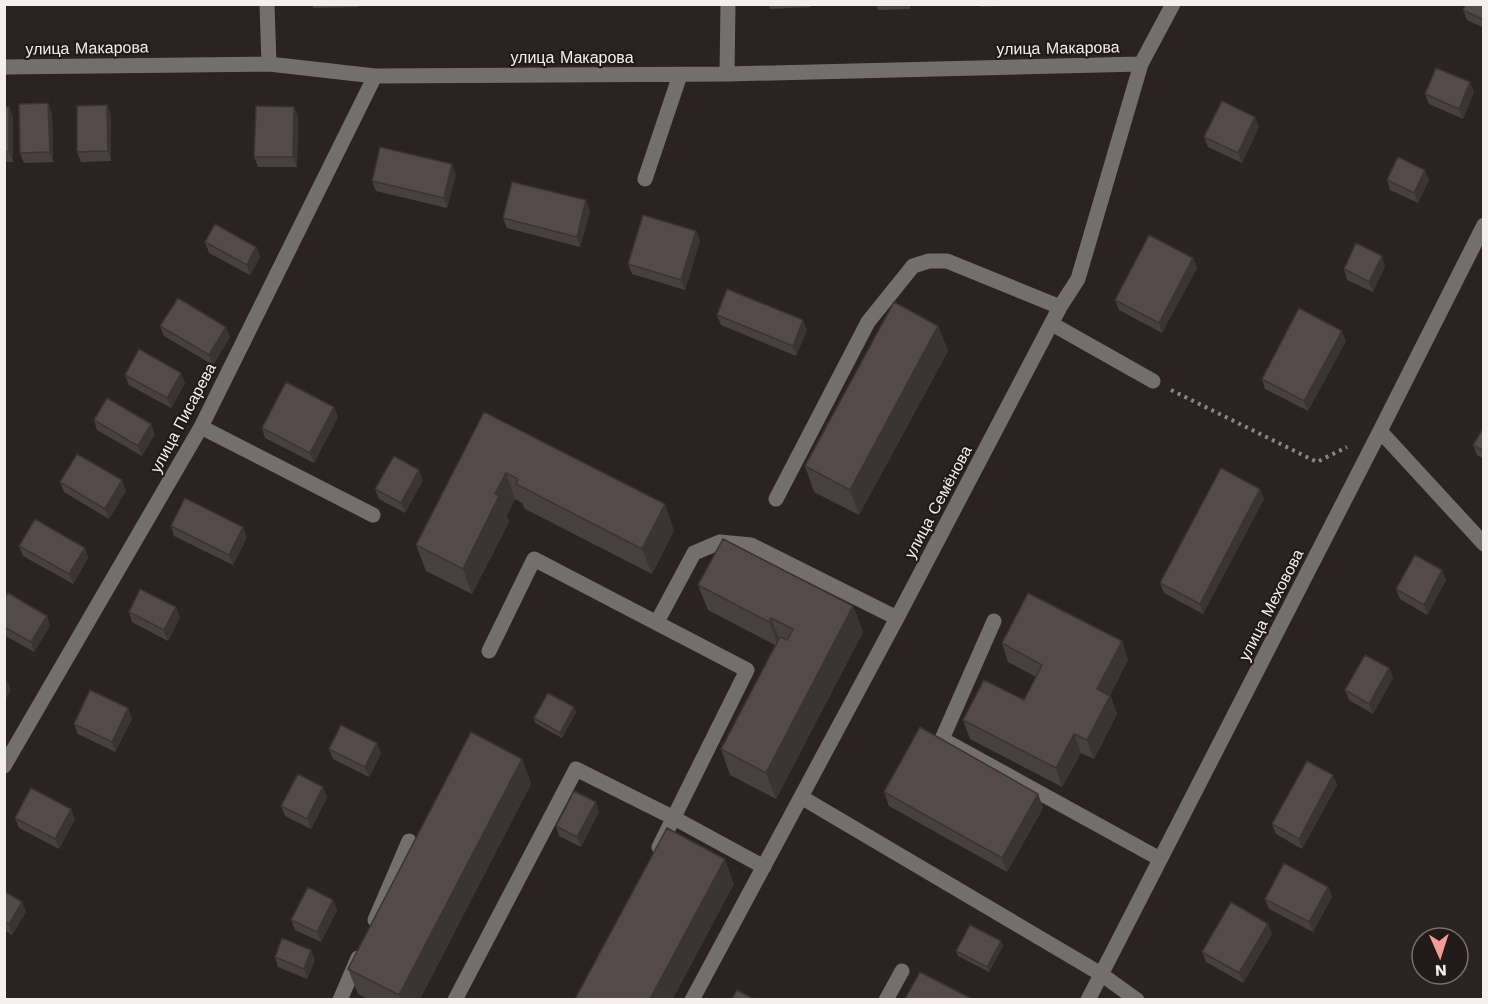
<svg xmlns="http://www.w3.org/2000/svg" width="1488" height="1004" font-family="'Work Sans',sans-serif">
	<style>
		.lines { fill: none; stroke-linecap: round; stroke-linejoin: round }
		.path { stroke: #8b8483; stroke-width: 4; stroke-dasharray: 3 4.5; stroke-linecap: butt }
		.minor { stroke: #746f6f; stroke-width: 15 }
		.wall { fill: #47403f }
		.shaded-wall { fill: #3a3433 }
		.building { fill: #534a49; stroke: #3a3433; stroke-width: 1.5 }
		.labels { text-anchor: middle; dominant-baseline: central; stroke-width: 4.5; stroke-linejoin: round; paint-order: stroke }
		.street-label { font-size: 16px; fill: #f4eeed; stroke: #221a19 }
	</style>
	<rect width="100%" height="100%" fill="#2b2322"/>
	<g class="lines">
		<path class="path" d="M1171,390l146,72 30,-15"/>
		<path class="minor" d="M267,4l2,60
			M4,67l265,-3 106,12 352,-2 414,-10
			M727,74l1,-70
			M645,179l35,-104
			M1052,324l101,57
			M201,427l172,88
			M1380,431l104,113
			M776,499l92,-177 45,-56 16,-5h18l113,46
			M994,621l-52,118 218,120
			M657,622l37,-69 26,-11 31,3 146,73
			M489,651l45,-92 213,111 -88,177
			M4,766l197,-339 174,-351
			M801,797l300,177 36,26
			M375,920l34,-79
			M340,1000l18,-42
			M455,1000l121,-231 98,49 90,49
			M692,1000l205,-382 163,-311 18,-28 63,-215 32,-60
			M886,1000l16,-29
			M1088,1000l292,-569 104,-206"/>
	</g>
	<path class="wall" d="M103,4h28v1h-27z
		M191,4h25v1h-25z
		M312,4h46v3l-45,1z
		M402,4h28v1l-27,1z
		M551,4h30v1l-29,1z
		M655,4h30v1l-30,1z
		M769,4h42v3l-41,2z
		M876,4h34v5l-32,1z
		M980,4h45v1l-44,2z
		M1484,4v24l-17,-8 -4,-10z
		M1474,92l-11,27 -34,-15 -4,-10z
		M107,105l4,10v46l-30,1 -4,-10z
		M4,107l9,10v45h-9z
		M294,107l4,10 -1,50h-39l-4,-10z
		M52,113l1,49 -29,1 -4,-10z
		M1259,127l-17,36 -34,-16 -4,-10z
		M456,174l-9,34 -71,-17 -4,-10z
		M1387,180h42l-11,23 -28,-13z
		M586,200l4,11 -10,36 -73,-19 -4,-10z
		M696,231l4,10 -15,49 -53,-16 -4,-10z
		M205,242l51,5 4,10 -10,18 -41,-22z
		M1193,258l4,10 -35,65 -43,-23 -4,-10z
		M1385,266l-12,26 -26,-12 -3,-11z
		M717,315l90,15 -11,26 -75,-31z
		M160,326l66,1 4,10 -17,28 -49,-29z
		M938,326l10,25 -89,164 -45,-23 -9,-26z
		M1346,341l-38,70 -43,-22 -3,-10z
		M125,375l60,8 -14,25 -42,-23z
		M334,407l4,10 -24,46 -49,-25 -3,-10z
		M484,412l190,118 -22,44 -127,-65 -3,-6 -7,-4 -9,17 3,6 -37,72 -46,-23 -10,-26z
		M94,420l61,14 -13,22 -45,-26z
		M1484,427v32l-7,-4 -4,-10z
		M423,480l-18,33 -26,-14 -4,-10z
		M60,482l66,9 -17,28 -45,-27z
		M1260,489l4,10 -61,115 -39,-21 -4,-10z
		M171,526l72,1 4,10 -14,28 -59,-29z
		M19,546l66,2 3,10 -15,26 -50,-28z
		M1442,570l4,10 -19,35 -27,-16 -4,-10z
		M698,585l155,21 10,26 -87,167 -46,-24 -9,-26 54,-104 -67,-35z
		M4,599l43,17 3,10 -16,26 -30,-17z
		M129,612l51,5 -12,24 -36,-19z
		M1122,641l6,19 -18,35 7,19 -23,45 -13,-6 -19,34 -92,-48 -7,-19 61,-20 12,-23 -28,-15 -6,-19z
		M1389,668l4,10 -20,36 -24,-14 -4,-10z
		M574,707l2,5 -14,26 -27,-15 -1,-5z
		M128,708l4,11 -17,33 -37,-18 -4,-10z
		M377,743l4,10 -12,24 -36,-18 -4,-10z
		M522,759l9,25 -111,215h-52l-10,-5 -10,-25z
		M1333,775l4,10 -35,64 -26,-15 -4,-10z
		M884,792l154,2 5,14 -36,64 -118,-66z
		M327,797l-16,32 -26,-13 -4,-10z
		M599,812l-18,35 -22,-11 -3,-10z
		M15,818l60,1 -16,30 -40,-21z
		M1328,887l4,10 -19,35 -44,-23 -4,-10z
		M4,891l18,11 4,10 -14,23 -8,-5z
		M333,900l4,10 -16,32 -26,-12 -4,-10z
		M1268,924l4,10 -29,49 -37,-21 -4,-10z
		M1001,941l2,5 -14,26 -31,-16 -2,-5z
		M275,957l40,3 -8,19 -29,-12z"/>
	<path class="shaded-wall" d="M1470,82l4,10 -11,27 -4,-10z
		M48,103l4,10 1,49 -3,-10z
		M107,105l4,10v46l-3,-10z
		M9,107l4,10v45l-4,-10z
		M294,107l4,10 -1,50 -4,-10z
		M1255,117l4,10 -17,36 -4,-10z
		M452,164l4,10 -9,34 -3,-10z
		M1425,170l4,10 -11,23 -4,-10z
		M586,200l4,11 -10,36 -3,-10z
		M696,231l4,10 -15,49 -4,-10z
		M256,247l4,10 -10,18 -3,-10z
		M1382,256l3,10 -12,26 -4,-10z
		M1193,258l4,10 -35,65 -3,-10z
		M803,320l4,10 -11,26 -3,-10z
		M938,326l10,25 -89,164 -9,-25z
		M226,327l4,10 -17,28 -4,-10z
		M1342,331l4,10 -38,70 -4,-10z
		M181,373l4,10 -14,25 -4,-10z
		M334,407l4,10 -24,46 -4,-10z
		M151,424l4,10 -13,22 -4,-10z
		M419,470l4,10 -18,33 -4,-10z
		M506,473l9,26 -8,17 2,6 -37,72 -9,-25 32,-75z
		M122,480l4,11 -17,28 -4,-10z
		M1260,489l4,10 -61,115 -3,-10z
		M665,504l9,26 -22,44 -10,-25z
		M243,527l4,10 -14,28 -4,-10z
		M85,548l3,10 -15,26 -4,-10z
		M1442,570l4,10 -19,35 -3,-10z
		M853,606l10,26 -87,167 -10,-26z
		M176,607l4,10 -12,24 -4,-11z
		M47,616l3,10 -16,26 -3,-10z
		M771,618l10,26 -2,3 -10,-25z
		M1122,641l6,19 -24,47 -7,-18z
		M1389,668l4,10 -20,36 -4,-10z
		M7,680l4,10 -7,12v-17z
		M1110,696l7,18 -23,45 -7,-19z
		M574,707l2,5 -14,26 -2,-5z
		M128,708l4,11 -17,33 -3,-10z
		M1074,734l7,19 -19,34 -6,-19z
		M377,743l4,10 -12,24 -4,-10z
		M522,759l9,25 -111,215h-19l-2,-4z
		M1333,775l4,10 -35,64 -3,-10z
		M323,787l4,10 -16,32 -4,-10z
		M1038,794l5,14 -36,64 -5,-14z
		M596,802l3,10 -18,35 -4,-10z
		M71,809l4,10 -16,30 -4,-10z
		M725,859l9,25 -61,115h-23z
		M1328,887l4,10 -19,35 -4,-10z
		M333,900l4,10 -16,32 -4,-10z
		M22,902l4,10 -14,23 -3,-11z
		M1268,924l4,10 -29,49 -4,-10z
		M1001,941l2,5 -14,26 -2,-5z
		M311,950l4,10 -8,19 -3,-10z"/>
	<path class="building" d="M1466,4h18v16l-21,-10z
		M1436,68l34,14 -11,27 -34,-15z
		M1222,101l33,16 -17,36 -34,-16z
		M48,103l2,49 -30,1 -1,-49z
		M107,105l1,46 -31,1v-46z
		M256,106l38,1 -1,50h-39z
		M4,107h5v45h-5z
		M380,147l72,17 -8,34 -72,-17z
		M1398,157l27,13 -11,23 -27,-13z
		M512,182l74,18 -9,37 -74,-19z
		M643,215l53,16 -15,49 -53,-16z
		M215,224l41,23 -9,18 -42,-23z
		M1149,235l44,23 -34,65 -44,-23z
		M1356,243l26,13 -13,26 -25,-13z
		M727,289l76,31 -10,26 -76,-31z
		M178,298l48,29 -17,28 -49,-29z
		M894,302l44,24 -88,164 -45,-24z
		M1299,308l43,23 -38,70 -42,-22z
		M139,349l42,24 -14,25 -42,-23z
		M286,382l48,25 -24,46 -48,-25z
		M107,398l44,26 -13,22 -44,-26z
		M484,412l181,92 -23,45 -126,-65 2,-5 -12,-6 -11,21 4,2 -36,73 -47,-24z
		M1484,427v24l-11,-6z
		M77,454l45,26 -17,29 -45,-27z
		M394,456l25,14 -18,33 -26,-14z
		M1221,468l39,21 -60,115 -40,-21z
		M185,498l58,29 -14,28 -58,-29z
		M35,519l50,29 -16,26 -50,-28z
		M723,539l130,67 -87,167 -45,-24 59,-112 7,3 6,-11 -22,-11 -2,4 -71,-37z
		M1415,555l27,15 -18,35 -28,-16z
		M140,589l36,18 -12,23 -35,-18z
		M8,593l39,23 -16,26 -27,-15v-28z
		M1028,593l94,48 -25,48 13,7 -23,44 -13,-6 -18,34 -93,-48 21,-40 40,20 18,-35 -40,-22z
		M1365,655l24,13 -20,36 -24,-14z
		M90,690l38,18 -16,34 -38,-18z
		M548,693l26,14 -14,26 -26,-15z
		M341,725l36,18 -12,24 -36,-18z
		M920,727l118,67 -36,64 -118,-66z
		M471,732l51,27 -123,236 -51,-26z
		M1307,761l26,14 -34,64 -27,-15z
		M298,774l25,13 -16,32 -26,-13z
		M31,788l40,21 -16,30 -40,-21z
		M574,791l22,11 -19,35 -21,-11z
		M667,828l58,31 -75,140h-75z
		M1284,863l44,24 -19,35 -44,-23z
		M308,887l25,13 -16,32 -26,-12z
		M4,891l18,11 -13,22 -5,-2z
		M1231,902l37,22 -29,49 -37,-21z
		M970,925l31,16 -14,26 -31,-16z
		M282,938l29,12 -7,19 -29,-12z
		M920,972l52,27h-67z
		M737,990l17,9h-22z"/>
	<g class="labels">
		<g class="street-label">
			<text transform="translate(87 48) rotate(-1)">улица Макарова</text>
			<text transform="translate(1058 48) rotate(-1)">улица Макарова</text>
			<text x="572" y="57">улица Макарова</text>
			<text transform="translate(183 418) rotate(-62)">улица Писарева</text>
			<text transform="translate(938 502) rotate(-62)">улица Семёнова</text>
			<text transform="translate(1271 605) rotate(-63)">улица Меховова</text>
		</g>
	</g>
	<rect width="1488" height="1004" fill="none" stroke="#f4eeed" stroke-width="12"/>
	<g transform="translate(1440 956) rotate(177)"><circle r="28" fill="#221a19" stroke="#766f6e" stroke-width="1.5"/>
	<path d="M0-4.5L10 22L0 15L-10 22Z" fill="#f59b96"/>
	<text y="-9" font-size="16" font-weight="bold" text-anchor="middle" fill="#f4eeed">N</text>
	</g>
</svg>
